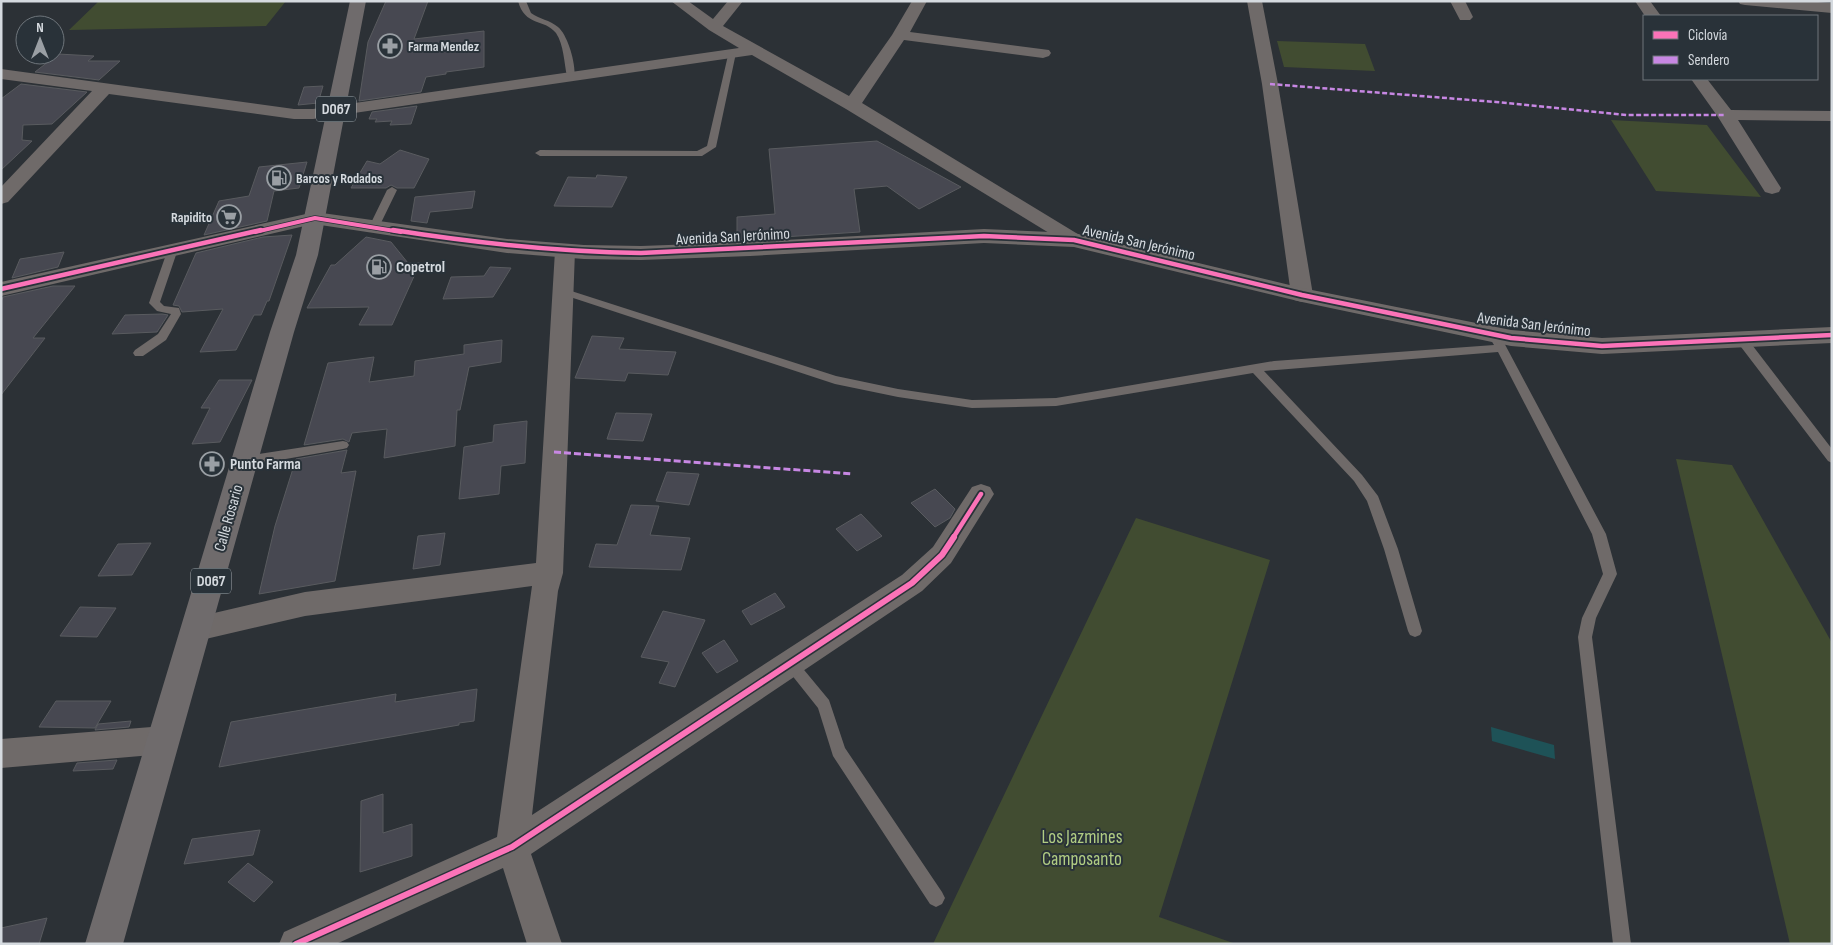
<svg xmlns="http://www.w3.org/2000/svg" width="1833" height="945" font-family="'Sofia Sans Condensed',sans-serif">
	<style>
		.green { fill: #414c31 }
		.water { fill: #1e5257 }
		.building { fill: #474851; stroke: #595b5f }
		.lines { fill: none; stroke-linecap: round; stroke-linejoin: round }
		.service { fill: #6f6a69; fill-rule: evenodd }
		.minor { fill: #6f6a69; fill-rule: evenodd }
		.tertiary { fill: #6f6a69; fill-rule: evenodd }
		.primary { fill: #6f6b6c; fill-rule: evenodd }
		.quiet-far1 { stroke: #c787e3; stroke-width: 2.5; stroke-dasharray: 5 2.5; stroke-linecap: butt }
		.quiet { stroke: #c787e3; stroke-width: 3; stroke-dasharray: 7 3; stroke-linecap: butt }
		.cycleway-far2-casing { stroke: #293239; stroke-width: 5.5 }
		.cycleway-far1-casing { stroke: #293239; stroke-width: 8 }
		.cycleway-casing { stroke: #293239; stroke-width: 9 }
		.cycleway-far2 { stroke: #fb73b8; stroke-width: 4 }
		.cycleway-far1 { stroke: #fb73b8; stroke-width: 4.5 }
		.cycleway { stroke: #fb73b8; stroke-width: 6 }
		.labels { text-anchor: middle; dominant-baseline: central; stroke-width: 4; stroke-linejoin: round; paint-order: stroke }
		.far-poi-label { font-size: 14px; font-weight: bold; fill: #d5dadf; stroke: #293239; text-anchor: start }
		.shield { fill: #293239; stroke: #a1a8ad; stroke-width: 1 }
		.shield-label { font-size: 15px; font-weight: bold; fill: #d5dadf }
		.street-label { font-size: 16px; fill: #d5dadf; stroke: #293239 }
		.poi-label { font-size: 16px; font-weight: bold; fill: #d5dadf; stroke: #293239; text-anchor: start }
		.near-park-label { font-size: 19px; fill: #b1cd83; stroke: #293239 }
	</style>
	<rect width="100%" height="100%" fill="#2c3136"/>
	<path class="green" d="M99,1h187l-20,25 -197,4z
		M1277,41l88,3 10,27 -91,-4z
		M1611,120l96,5 54,72 -105,-6z
		M1676,459l56,6 100,178v301h-42z
		M1136,518l134,42 -111,357 77,27h-303z"/>
	<path class="water" d="M1491,727l63,18 1,14 -63,-18z"/>
	<path class="building" d="M386,1h42l-14,38 70,-8v36l-38,5v2l-20,3 -5,15 -62,9 9,-59z
		M58,54l36,2 -6,5h32l-21,19 -64,-8z
		M21,84l66,8 -35,32 -29,1 -1,15 10,1 -31,29v-71z
		M323,86l-5,17 -20,2 6,-18z
		M417,106l-6,18 -21,1 2,-4 -17,1 2,-3h-8l3,-7z
		M877,141l84,46 -42,22 -32,-23 -33,3 6,43 -123,8v-23l38,-3 -6,-65z
		M400,150l29,9 -15,29h-17l-6,-3 -5,3h-35l16,-27 13,3z
		M307,162l-8,26 -25,3 -7,30 -63,14 15,-34 30,-5 10,-29z
		M597,175l30,2 -15,30 -58,-1 14,-29 28,1z
		M475,191l-3,17 -42,4 -3,11 -16,-2 4,-24z
		M292,235l-23,66h-2l-6,14h-7l-18,35 -36,2 23,-43 -41,3 -3,-6 -6,-1 23,-52 67,-16z
		M366,237l25,5 17,21h12l-28,62h-33l10,-18 -62,1 24,-43h4z
		M64,252l-6,15 -46,11 8,-19z
		M490,267l21,1 -18,29 -50,2 8,-22 33,-1z
		M53,286h22l-42,52h12l-44,57v-93l2,-5z
		M162,314l6,1 -11,17 -45,2 13,-19z
		M592,336l32,2 -5,11 57,3 -8,23 -40,-2 -3,8 -50,-3z
		M502,340l-1,22 -32,5 -9,43h-3l-2,36 -71,12 3,-29 -35,4 -3,9 -6,-3 -39,6 24,-82 46,-6 -5,25 45,-6 1,-15 49,-7v-9z
		M219,380h33l-32,62 -28,2 18,-36h-9z
		M616,413l36,1 -9,27 -36,-2z
		M527,421l-2,42 -24,3 -2,28 -40,5 5,-52 29,-5 1,-17z
		M347,450l-6,23 15,-2 -21,110 -76,13 16,-68 21,-67z
		M667,472l32,2 -10,31 -33,-4z
		M935,489l20,20 -5,9 -15,9 -24,-24z
		M631,505l28,1 -9,29 40,3 -9,32 -92,-3 7,-23 21,1z
		M861,514l21,22 -25,15 -21,-22z
		M445,533l-5,32 -27,4 5,-33z
		M151,543l-19,32 -34,1 20,-32z
		M775,593l10,14 -34,18 -9,-14z
		M80,607l36,1 -19,29 -37,-1z
		M663,611l42,9 -30,67 -16,-4 10,-21 -28,-5z
		M724,640l14,21 -21,12 -15,-20z
		M477,689l-3,32 -15,2v2l-240,42 12,-45 165,-28 -1,8z
		M56,701h55l-16,27 -56,-1z
		M131,721l-2,6 -34,3 3,-6z
		M117,760l-4,9 -40,2 4,-8z
		M383,794v39l29,-9v32l-52,16 1,-71z
		M260,830l-7,25 -69,9 8,-25z
		M248,863l25,19 -19,20 -26,-20z
		M47,918l-8,26h-38v-16z"/>
	<g class="lines">
		<path class="service" d="M518,1h8l5,12c8,6 19,7 27,14 10,8 19,40 16,51l-7,-2c-3,-13 -3,-31 -11,-43 -12,-15 -31,-6 -38,-32z
			M729,51l7,2 -20,94 -14,9h-162l-5,-3 5,-3 157,1 10,-5z
			M392,187l5,3 -18,37 -2,2h-6l-2,-2 18,-37z
			M173,246l5,3 -18,53 4,4 15,2 2,6 -15,26 -23,16h-8l-2,-3 2,-3 23,-16 13,-20 -14,-3 -8,-8 19,-54z
			M562,288l274,88 62,13 74,11 84,-2 218,-37 220,-16 -3,-5 2,-3h8l105,197 11,40 -21,44 -4,19 39,307h-18l-35,-307 4,-19 21,-44 -11,-40 -94,-182 -234,19 98,104 16,21 20,53 24,82 -2,4 -5,2 -5,-2 -2,-4 -24,-82 -17,-48 -13,-20 -101,-108 -197,33 -84,2 -74,-11 -63,-13 -277,-91 -1,-2z
			M1742,336l4,1 86,112v14l-4,-2 -90,-118 -2,-3z
			M343,441l4,1 2,3 -2,3 -4,1 -97,17 -4,-2 -2,-3 2,-3 4,-2z
			M790,658l5,1 34,41 16,48 97,144 3,6 -3,6 -6,3 -6,-3 -97,-148 -15,-48 -35,-44 2,-5z"/>
		<path class="minor" d="M671,1h17l25,18 15,-18h15l-20,25 126,70 43,-61 20,-34h15l-17,31 139,18 2,3 -2,3 -6,2 -139,-18 -42,63 219,133 3,4 -3,4 -7,2 -7,-2 -221,-135 -94,-54 -439,64h-19l-185,-25 -101,108 -7,2v-17l91,-96 -91,-12v-10l293,40h19l426,-61 -30,-18z
			M1247,1h15l16,83 35,211 -3,5 -8,2 -8,-2 -3,-5 -29,-211z
			M1450,1h15l8,16 -3,3h-10z
			M1635,1h15l11,15h-16z
			M1738,1h66l28,2v10l-87,-8 -5,-1z
			M1691,79h16l24,31 101,1v10l-94,-1 43,68 -2,4 -7,2 -7,-2 -47,-75z
			M315,212l7,2 3,4 -3,4 -321,74v-14z
			M565,245l7,2 3,4 -12,322 -5,18 -26,224 370,-240 31,-28 39,-60 9,-3 9,3 4,7 -43,69 -29,28 -391,263 31,90h-35l-24,-76 -167,76h-57l5,-12 213,-95 35,-251 -227,30 -108,25 -10,-3 -4,-9 4,-9 10,-3 108,-25 231,-29 19,-312 3,-4z
			M164,726l11,4 4,10 -4,10 -11,4 -163,14v-29z"/>
		<path class="tertiary" d="M315,212l192,27 77,6 57,1 109,-4 234,-13 90,4 228,55 209,42 91,8 230,-11v16l-230,11 -91,-8 -209,-44 -228,-55 -90,-4 -234,13 -109,4 -57,-1 -77,-6 -200,-30 -3,-5 3,-5z"/>
		<path class="primary" d="M350,1h16l-48,254 -24,77 -171,612h-38l185,-612 26,-77z"/>
		<path class="quiet-far1" d="M1270,84l226,18 131,13h99"/>
		<path class="quiet" d="M554,452l299,22"/>
		<g class="cycleway-far2-casing">
			<path id="cycleway-far2" d="M255,232l60,-14 86,14"/>
		</g>
		<g class="cycleway-far1-casing">
			<path id="cycleway-far1" d="M393,230c83,13 165,22 248,23l343,-17 90,4 228,55 209,43 91,8 230,-11
				M1,289l260,-59
				M953,538l28,-44"/>
		</g>
		<g class="cycleway-casing">
			<path id="cycleway" d="M296,944l216,-97 400,-264 30,-28 12,-18"/>
		</g>
		<use href="#cycleway-far2" class="cycleway-far2"/>
		<use href="#cycleway-far1" class="cycleway-far1"/>
		<use href="#cycleway" class="cycleway"/>
	</g>
	<defs>
		<g id="pharmacy-ring" transform="scale(1.25)"><circle r="9.5" fill="#293239" stroke="#9a9fa4" stroke-width="1.5"/><path d="M-2-6h4v4h4v4h-4v4h-4v-4h-4v-4h4Z" fill="#9a9fa4"/></g>
		<g id="fuel-ring" transform="scale(1.25)"><circle r="9.5" fill="#293239" stroke="#9a9fa4" stroke-width="1.5"/><path d="M-5.5-6h7V0h2V4h1.3V-2.5L3-4.5l.8-.8L6-3V5H2.5V1h-1V6h-7ZM-4.2-4.7v3.2H.2V-4.7Z" fill="#9a9fa4"/></g>
		<g id="supermarket-ring" transform="scale(1.25)"><circle r="9.5" fill="#293239" stroke="#9a9fa4" stroke-width="1.5"/><path d="M-6-5.5h2.5l.6 2H6L4.5 2H-2.5L-4.4-4H-6ZM-1.5 3.2a1.3 1.3 0 1 0 .1 0ZM3 3.2a1.3 1.3 0 1 0 .1 0Z" fill="#9a9fa4"/></g>
	</defs>
	<g fill-rule="evenodd">
		<use href="#pharmacy-ring" x="390" y="46"/>
		<use href="#fuel-ring" x="279" y="178"/>
		<use href="#supermarket-ring" x="229" y="217"/>
		<use href="#fuel-ring" x="379" y="267"/>
		<use href="#pharmacy-ring" x="212" y="464"/>
	</g>
	<g class="labels">
		<g class="far-poi-label">
			<text x="408" y="46">Farma Mendez</text>
			<text x="296" y="178">Barcos y Rodados</text>
			<text x="212" y="217" text-anchor="end">Rapidito</text>
		</g>
		<g class="shield">
			<rect x="316" y="96.5" width="40" height="25" rx="4"/>
			<rect x="191" y="568.5" width="40" height="25" rx="4"/>
		</g>
		<g class="shield-label">
			<text x="336" y="109">D067</text>
			<text x="211" y="581">D067</text>
		</g>
		<g class="street-label">
			<text transform="translate(733 237) rotate(-3)">Avenida San Jerónimo</text>
			<text transform="translate(1139 243) rotate(13)">Avenida San Jerónimo</text>
			<text transform="translate(1534 325) rotate(7)">Avenida San Jerónimo</text>
			<text transform="translate(229 518) rotate(-74)">Calle Rosario</text>
		</g>
		<g class="poi-label">
			<text x="396" y="267">Copetrol</text>
			<text x="230" y="464">Punto Farma</text>
		</g>
		<g class="near-park-label">
			<text x="1082" y="837">Los Jazmines<tspan x="1082" dy="22">Camposanto</tspan></text>
		</g>
	</g>
	<rect width="1833" height="945" fill="none" stroke="#d5dadf" stroke-width="5"/>
	<rect x="1643" y="15" width="175" height="65" fill="#293239" stroke="#6e757b"/>
	<rect x="1653" y="31" width="25" height="8" fill="#fb73b8" stroke="#6e757b"/>
	<text x="1688" y="40" font-size="15" fill="#d5dadf">Ciclovía</text>
	<rect x="1653" y="56" width="25" height="8" fill="#c787e3" stroke="#6e757b"/>
	<text x="1688" y="65" font-size="15" fill="#d5dadf">Sendero</text>
	<g transform="translate(40 40)"><circle r="24" fill="#293239" stroke="#6e757b"/>
	<path d="M0-4L9 19L0 12L-9 19Z" fill="#9a9fa4"/>
	<text y="-8" font-size="14" font-weight="bold" text-anchor="middle" fill="#d5dadf">N</text>
	</g>
</svg>
